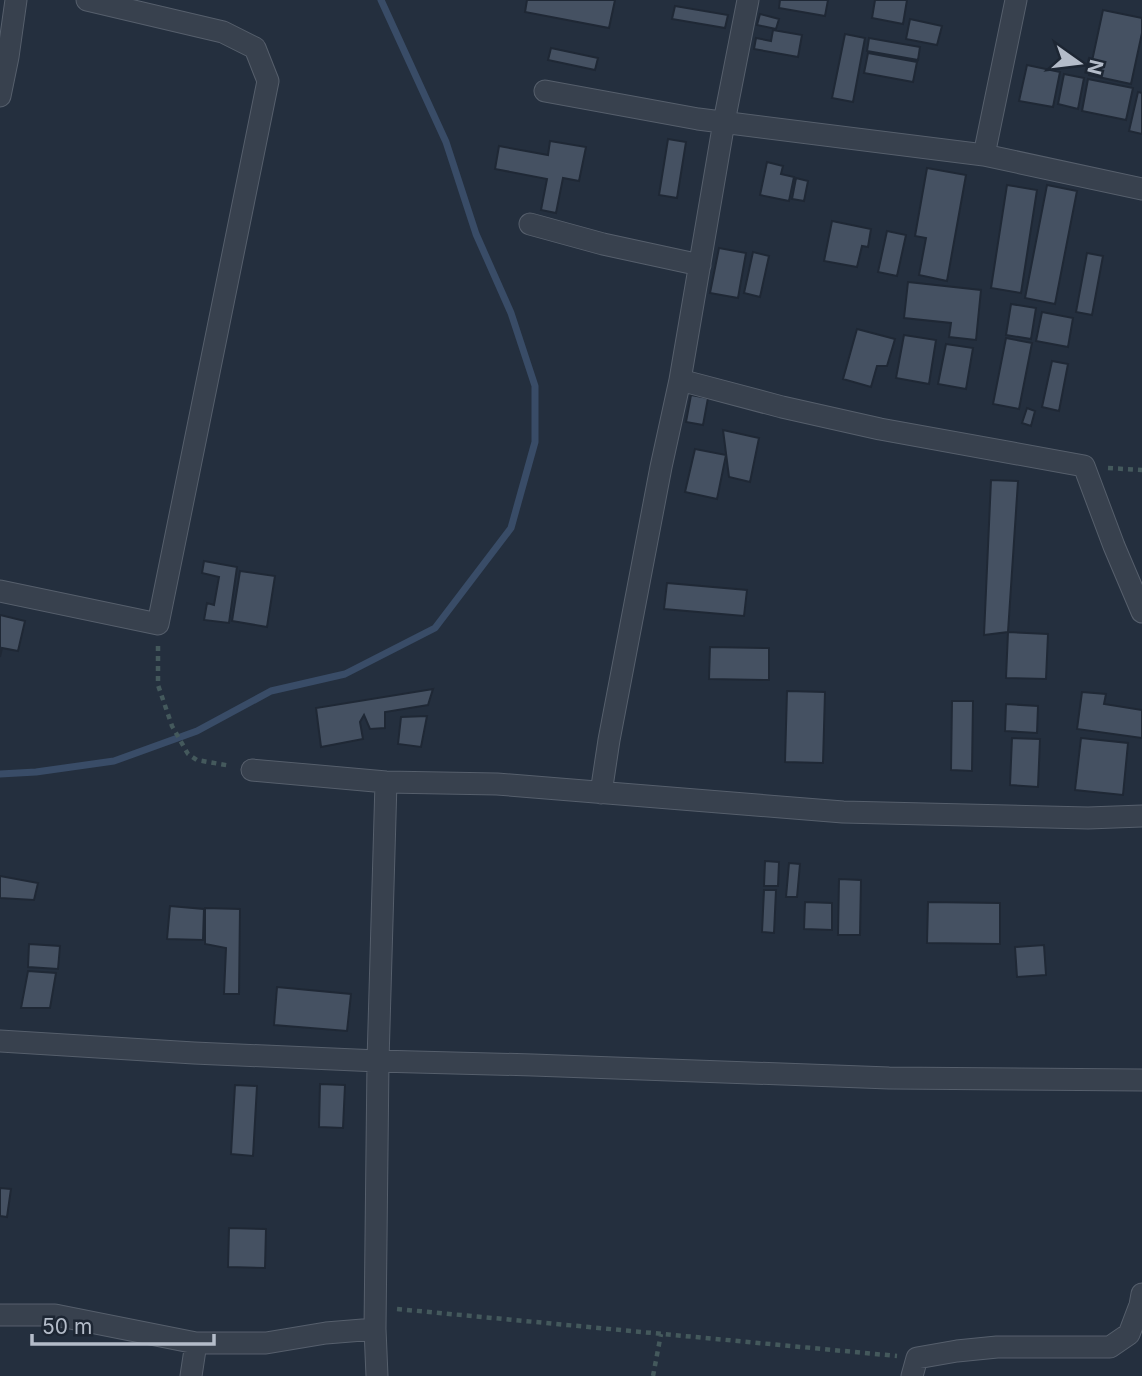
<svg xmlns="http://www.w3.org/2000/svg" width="1142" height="1376" font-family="Inter,sans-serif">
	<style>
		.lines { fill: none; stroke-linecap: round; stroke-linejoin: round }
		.stream { stroke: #394c67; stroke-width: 7 }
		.building { fill: #455162; stroke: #1f2835; stroke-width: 2 }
		.street-casing { stroke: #565f6c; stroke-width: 23 }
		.path { stroke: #44595c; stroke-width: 4.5; stroke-dasharray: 5 5; stroke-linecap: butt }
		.street { stroke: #38414e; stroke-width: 21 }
	</style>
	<rect width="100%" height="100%" fill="#242f3e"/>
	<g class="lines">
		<path class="stream" d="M0,774l36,-2 78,-11 83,-30 74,-40 74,-17 90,-46 76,-100 24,-86v-56l-24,-73 -35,-79 -30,-92 -65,-142"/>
	</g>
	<path class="building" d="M527,0h88l-6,28 -84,-16z
		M780,0h48l-3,16 -46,-8z
		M875,0h32l-4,24 -31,-6z
		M675,6l53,9 -3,13 -53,-9z
		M1103,10l39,8v15l-11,51 -42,-9z
		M760,14l19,5 -3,10 -19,-4z
		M910,19l32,7 -5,19 -31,-6z
		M773,30l29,5 -4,22 -44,-8 2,-11 15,3z
		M845,34l20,4 -12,64 -21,-4z
		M869,38l51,9 -2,13 -51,-9z
		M551,48l47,10 -3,12 -47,-10z
		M868,53l49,9 -4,20 -49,-9z
		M1027,65l33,7 -7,35 -34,-6z
		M1064,74l20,4 -6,31 -20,-5z
		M1088,79l45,9 -7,32 -44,-9z
		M1138,92l4,1v41l-13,-3z
		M668,139l18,3 -9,56 -18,-3z
		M550,141l36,6 -7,34 -16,-3 -7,35 -15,-3 6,-31 -52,-10 4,-23 49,9z
		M767,162l16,4 -2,8 13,3 -5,24 -29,-6z
		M927,168l39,7 -19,106 -28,-6 7,-37 -11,-2z
		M796,178l12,3 -4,20 -12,-2z
		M1007,185l30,5 -16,103 -30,-5z
		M1047,185l30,6 -22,113 -30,-6z
		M832,221l39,8 -3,18 -6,-1 -5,21 -33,-6z
		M887,231l19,4 -9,41 -19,-4z
		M719,248l27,5 -8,45 -28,-5z
		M753,252l16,4 -9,41 -16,-4z
		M1087,253l16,3 -11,59 -16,-3z
		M908,282l73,8 -5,50 -27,-3 2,-14 -47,-5z
		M1011,304l25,4 -5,31 -25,-4z
		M1042,312l31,6 -5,29 -32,-6z
		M857,329l38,10 -8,27h-10l-6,21 -28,-8z
		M904,335l32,5 -7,44 -33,-6z
		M1006,338l26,5 -13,66 -26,-5z
		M946,344l27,4 -7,41 -28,-5z
		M1052,361l16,3 -9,47 -17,-4z
		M691,395l17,3 -5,27 -17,-3z
		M1027,408l8,3 -4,15 -9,-3z
		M723,430l36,8 -9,44 -21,-5z
		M695,449l31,6 -9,44 -32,-7z
		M991,480l27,1 -10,151 -24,3z
		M204,561l33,6 -8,56 -25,-3 3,-17 7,2 5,-28 -17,-4z
		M240,571l35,5 -8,51 -35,-6z
		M667,583l80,7 -3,26 -80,-7z
		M0,615l25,6 -7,30 -16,-3 -2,9z
		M1008,632l40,2 -2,45 -40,-1z
		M710,647l59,1v32l-60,-1z
		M433,689l-5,16 -43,7v16l-15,1 -6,-14 -4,7 3,17 -42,8 -5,-39z
		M787,691l38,1 -2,71 -38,-1z
		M1082,692l24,2 -2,10 38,6v28l-65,-9z
		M952,701h21l-1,70 -21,-1z
		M1006,704l32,2 -1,27 -32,-2z
		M427,716l-6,31 -23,-3 3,-27z
		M1012,738l28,1 -2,48 -28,-2z
		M1081,738l47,5 -5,52 -48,-5z
		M765,861l14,1 -1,24h-14z
		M789,863l11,1 -3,33h-11z
		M0,876l38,7 -4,17 -34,-2z
		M839,879l22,1 -1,55h-22z
		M764,890h12l-2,43 -12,-1z
		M805,902l27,1v27l-28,-1z
		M928,902l72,1v41l-73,-1z
		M170,906l34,3 -1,31 -36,-1z
		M205,908l35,1 -1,85h-15l2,-46 -21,-4z
		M29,944l31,2 -2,23 -30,-2z
		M1044,945l2,30 -29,2 -2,-30z
		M28,971l28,2 -6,35h-29z
		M277,987l74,7 -4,37 -73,-6z
		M320,1084l25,1 -2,43 -24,-1z
		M235,1085l22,1 -4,70 -22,-2z
		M0,1188l11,1 -4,28 -7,-1z
		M229,1228l37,1 -1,39 -37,-1z"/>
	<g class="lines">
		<g class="street-casing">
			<path id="street" d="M545,91l153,28 286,36 158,34
				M0,96l8,-39 8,-57
				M984,155l32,-155
				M530,224l73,20 97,21
				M680,380l102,27 98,22 204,37 30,80 28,66
				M0,591l158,33 110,-543 -13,-33 -32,-16 -136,-32
				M252,770l134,12 111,2 346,28 245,6 54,-2
				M601,793l8,-53 52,-273 19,-87 44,-258 24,-122
				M0,1041l194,12 184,8 155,4 356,13 253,2
				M0,1315h55l141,28h70l60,-10 49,-4
				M191,1376l5,-33
				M377,1376l-2,-47 3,-268 8,-279
				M912,1376l5,-18 40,-7 40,-4h113l19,-13 11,-29 2,-11"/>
		</g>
		<path class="path" d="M1108,468l34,2
			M158,646v39l14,41 16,28 9,6 34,6
			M397,1309l500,47
			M653,1376l8,-42"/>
		<use href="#street" class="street"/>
	</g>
	<g transform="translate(1079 63) rotate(104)" stroke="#1d2633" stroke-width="5" paint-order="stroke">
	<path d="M0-5L12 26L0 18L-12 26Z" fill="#b4bcc9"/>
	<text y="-10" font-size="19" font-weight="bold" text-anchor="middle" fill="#b4bcc9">N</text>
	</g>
	<path d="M32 1334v10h182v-10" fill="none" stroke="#b4bcc9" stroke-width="3.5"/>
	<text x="42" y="1334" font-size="21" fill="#b4bcc9" stroke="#1d2633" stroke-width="5" paint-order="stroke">50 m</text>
</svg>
